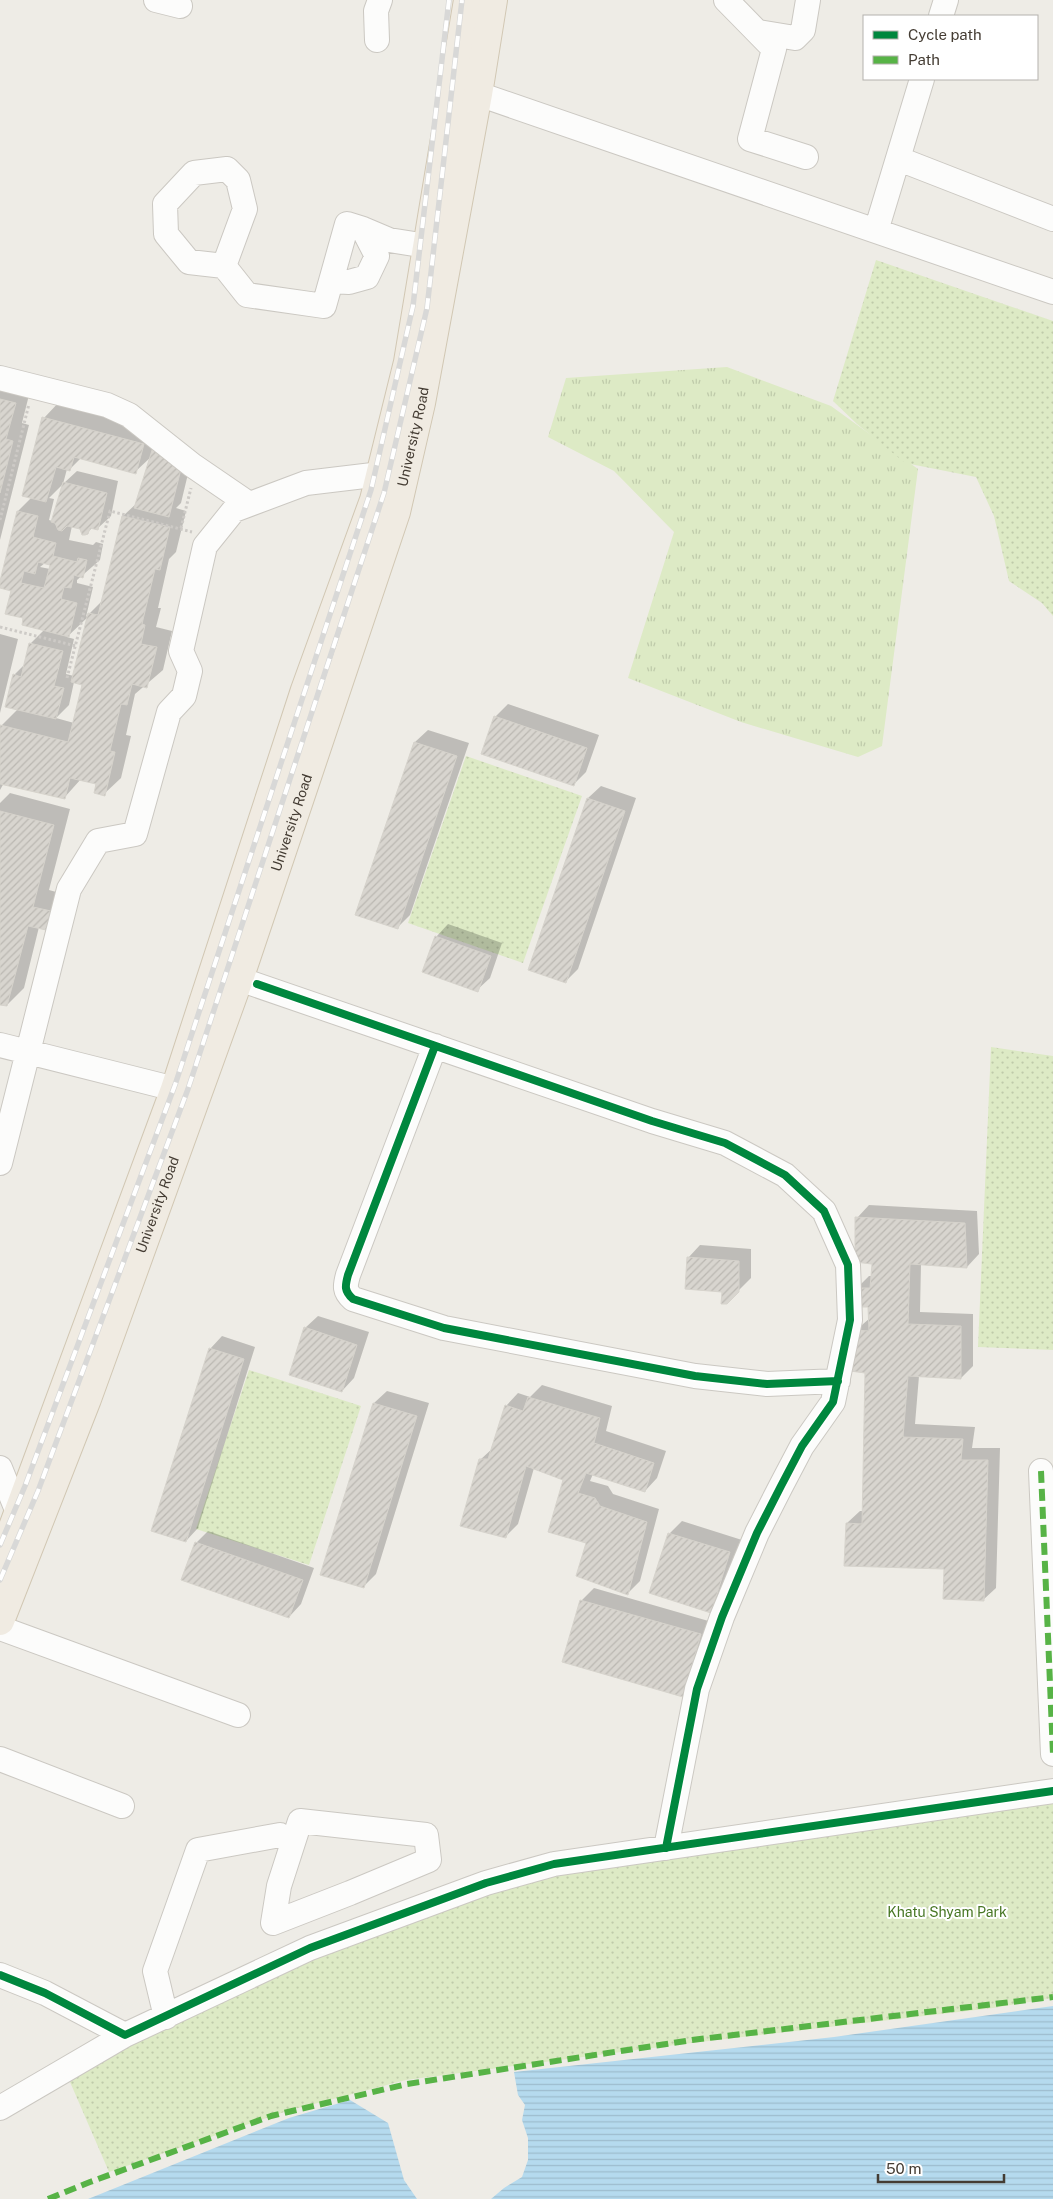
<svg xmlns="http://www.w3.org/2000/svg" width="1053" height="2199" font-family="'Public Sans',sans-serif">
	<style>
		.grass { fill: url(#grass-tufts) }
		.park { fill: url(#park-dots) }
		.water { fill: url(#water-rules) }
		.shadow { fill: #0003; fill-rule: evenodd }
		.building { fill: url(#building-hatch); stroke: #d6d3cc; fill-rule: evenodd }
		.lines { fill: none; stroke-linecap: round; stroke-linejoin: round }
		.minor-casing { stroke: #cbc8c2; stroke-width: 26 }
		.major-casing { stroke: #d1c7b3; stroke-width: 30 }
		.path { stroke: #cdcac6; stroke-width: 3; stroke-dasharray: 2.5 2.5; stroke-linecap: butt }
		.minor { stroke: #fcfcfb; stroke-width: 24 }
		.major { stroke: #f0ebe2; stroke-width: 28 }
		.rail-casing { stroke: #d8d8d7; stroke-width: 5.5 }
		.rail { stroke: #fff; stroke-width: 4; stroke-dasharray: 11; stroke-linecap: butt }
		.quiet { stroke: #57b346; stroke-width: 6; stroke-dasharray: 12 6; stroke-linecap: butt }
		.cycleway-casing { stroke: #fff; stroke-width: 11 }
		.cycleway { stroke: #00873e; stroke-width: 8 }
		.labels { text-anchor: middle; dominant-baseline: central; stroke-width: 4; stroke-linejoin: round; paint-order: stroke }
		.street-label { font-size: 14px; fill: #443c33; stroke: #fff }
		.park-label { font-size: 14px; fill: #487725; stroke: #fff }
	</style>
	<defs>
		<pattern id="grass-tufts" width="24" height="20" patternUnits="userSpaceOnUse" patternTransform="scale(1.25)"><rect width="24" height="20" fill="#ddeac5"/><path d="M3 7l-1-3M5 7V3M7 7l1-3M15 17l-1-3M17 17v-4M19 17l1-3" fill="none" stroke="#bfcaaa"/></pattern>
		<pattern id="park-dots" width="8" height="8" patternUnits="userSpaceOnUse" patternTransform="scale(1.25)"><rect width="8" height="8" fill="#ddeac5"/><path d="M2 2h.1M6 6h.1" fill="none" stroke="#bfcaaa" stroke-width="1.8" stroke-linecap="round"/></pattern>
		<pattern id="water-rules" width="6" height="5" patternUnits="userSpaceOnUse" patternTransform="scale(1.25)"><rect width="6" height="5" fill="#b5daee"/><path d="M0 2.5h6" fill="none" stroke="#9dbccd"/></pattern>
		<pattern id="building-hatch" width="6" height="6" patternUnits="userSpaceOnUse" patternTransform="scale(1.25)"><rect width="6" height="6" fill="#d8d5cf"/><path d="M-1 1l2-2M0 6l6-6M5 7l2-2" fill="none" stroke="#bbb8b2"/></pattern>
	</defs>
	<rect width="100%" height="100%" fill="#eeece6"/>
	<path class="grass" d="M727,367l104,39 87,63 -36,277 -24,11 -117,-35 -113,-44 46,-146 -60,-61 -66,-34 18,-59z"/>
	<path class="park" d="M876,260l177,61v295l-11,-13 -33,-22 -15,-65 -18,-39 -71,-14 -48,-39 -24,-23z
		M466,756l116,40 -59,167 -115,-40z
		M991,1047l62,9v294l-75,-3z
		M249,1370l112,36 -52,159 -113,-36z
		M1053,1796v202l-60,10 -310,36 -277,36 -119,31 -178,61 -42,-97 226,-109 193,-77 81,-16z"/>
	<path class="water" d="M1053,2006v193h-562l13,-11 18,-11 6,-17v-22l-6,-18 3,-15 -7,-10 -4,-23 320,-35z
		M350,2100l38,23 16,57 13,19h-329l201,-81z"/>
	<path class="shadow" d="M0,379l31,8 -9,36 7,2 -29,115z
		M60,401l100,26 33,26 -12,50 -5,5 10,3 -10,41 -7,7 -11,49h3l-5,19 16,4 -9,39 -28,24 -9,41 5,1 -10,42 -17,16 -6,-11 -17,-4 -17,19 -60,-15 -4,7v-59l1,-5 17,-17 -4,-34 12,-12 4,-19 14,-14 -19,-13 -13,-27 -12,-4 18,-75 14,-14 12,-79zM152,456l-15,47 -14,13 -19,83 -18,18 7,-30 -16,-4v-3l23,-20 3,-16 -7,-2 -3,3 -24,-5 3,-14 9,2 6,5 6,-6 5,1 13,-12 7,-35 -41,-10 -13,12 -12,38 -3,-1 5,-21 -5,-1 14,-14 4,-15h3l11,-11 54,14zM45,563l6,1 -1,5 -10,-2zM89,616l-15,60 -8,-2 8,-35 -7,-2zM74,682l9,2 -9,39 -18,-5 13,-13z
		M0,634l18,5 -18,74z
		M508,704l91,31 -13,37 -12,12 -79,-67z
		M428,730l41,13 -59,172 -13,13 -40,-14 58,-172z
		M601,786l35,12 -58,171 -13,13 23,-184z
		M10,793l60,16 -21,81 18,5 -5,17 -16,17 -7,-2 -15,61 -17,17 -7,-2v-200z
		M448,924l54,19 -12,35 -13,12 -41,-53z
		M869,1205l108,6 2,43 -12,13 -46,-3 -1,48 53,2v52l-12,12 -42,-2 -4,48 60,3 -3,21h28l-4,140 -13,12 -38,-32 -99,-4 1,-41 13,-12h3l3,-139 -11,-41 15,-13 -1,-12 -13,-17 13,-13h3l1,-13 -16,-45z
		M700,1245l51,4v29l-24,24 -4,-11 -35,-33z
		M318,1316l51,16 -15,46 -12,13 -37,-63z
		M222,1336l33,11 -57,181 -12,13 24,-192z
		M542,1385l70,21 -6,25 60,20 -9,27 -12,13 -52,-17 -3,7 18,5 5,8 46,15 -19,72 -12,12 -40,-51 -23,-62 -31,-12 -16,56 -13,13 -25,-77 13,-12 13,-42 12,-13 12,4z
		M387,1391l42,12 -53,171 -13,13 -41,-13 52,-171z
		M682,1521l60,19 -19,59 -12,12 -42,-77z
		M208,1531l106,37 -13,36 -12,13 -93,-74z
		M594,1588l118,34 -17,61 -13,12 -118,-33 18,-62z"/>
	<path class="building" d="M0,399l16,4 -10,36 7,2 -13,52z
		M42,417l102,27 -8,30 -62,-17 -4,14 -14,-4 -10,35 -24,-6z
		M153,447l29,18 -13,52 -35,-9z
		M63,482l44,11 -9,37 -8,-2 -2,6 -3,1h-3l-2,-6 -13,-3 -5,5 -4,-1 -3,-7 -4,-1z
		M17,511l21,5 -5,21 23,6 -3,13 24,6 1,-4 9,2 -4,18 -9,-3 -3,13 -7,-1 -3,12 16,4 -8,34 -47,-12 1,-7 -18,-4 6,-23 -11,-3v-7zM38,562l12,3 -6,23 -23,-5 3,-12 11,3z
		M122,516l48,11 -10,43 -5,-1 -13,55 3,1 -4,19 16,3 -10,41 -15,-4 -5,21 -6,-1 -11,47 5,1 -10,44 -11,-3 2,-9 -26,-6 -5,21 -65,-15v-59l68,17 14,-57 -11,-3 17,-69 10,2z
		M29,643l34,8 -9,35 10,2 -8,31 -51,-12 8,-33 8,3z
		M494,716l93,32 -13,38 -93,-32z
		M414,742l43,14 -59,173 -43,-14z
		M587,798l38,13 -59,172 -38,-13z
		M0,811l54,14 -21,82 18,4 -5,19 -18,-4 -21,80 -7,-1z
		M435,936l56,20 -13,36 -56,-20z
		M855,1217l110,6 2,45 -57,-4 -2,60 53,2v53l-53,-3 -5,61 60,2 -2,21h27l-4,141 -41,-2 1,-30 -100,-3 2,-43 16,1 3,-151 -15,-2 4,-41 15,1 -1,-24h-13v-19h15l2,-24 -17,-2z
		M687,1257l52,4v31l-12,12h-6l1,-12 -37,-3z
		M304,1327l53,18 -15,47 -53,-17z
		M209,1348l35,11 -58,183 -35,-11z
		M528,1397l72,21 -6,25 60,20 -9,29 -59,-19 -8,20 17,5 5,8 47,16 -19,73 -52,-19 10,-33 -38,-11 15,-52 -37,-14 -20,72 -46,-12 19,-67h9l17,-54 18,6z
		M373,1403l44,13 -53,172 -44,-13z
		M668,1533l62,19 -19,61 -62,-20z
		M195,1542l108,38 -14,38 -108,-38z
		M580,1600l121,34 -18,63 -121,-35z"/>
	<g class="lines">
		<g class="minor-casing">
			<path id="minor" d="M156,0l24,6
				M726,0l48,49 -24,90 56,18
				M941,16l5,-16
				M758,32l37,6 8,-8 5,-30
				M377,40l-1,-29 4,-11
				M461,88l592,204
				M899,159l154,60
				M876,231l46,-152
				M224,266l-35,-4 -23,-28 -1,-30 29,-31 33,-4 11,11 7,29 -21,57 23,29 77,11 23,-82 16,5 26,11 38,6
				M331,281l18,1 18,-5 10,-21 -14,-27
				M0,378l107,27 22,10 63,50 57,39
				M239,979l413,142 73,22 60,32 39,36 24,54 2,55 -17,82 -31,44 -21,40 -24,47 -35,84 -25,72 -31,159
				M0,1045l175,44
				M435,1046l-87,229c-3,11 -4,16 5,24l91,29 251,48 72,8 71,-3
				M0,1163l69,-274 29,-48 37,-7 34,-122 15,-16 6,-25 -9,-20 24,-105 29,-36 72,-27 75,-9 17,4
				M0,1468l19,47
				M1041,1471l12,283
				M0,1628l238,87
				M0,1759l122,47
				M300,1821l126,14 3,25 -79,33 -77,30 6,-37z
				M0,1975l45,18 80,42 185,-87 176,-65 68,-19 499,-73
				M166,2017l-11,-46 43,-121 82,-15
				M0,2108l125,-73"/>
		</g>
		<g class="major-casing">
			<g id="major">
				<path d="M0,1562l175,-473 130,-399 69,-190 34,-138 60,-362"/>
				<path id="s1" d="M0,1621l87,-222 152,-420 157,-467 25,-109 57,-309 15,-94"/>
			</g>
		</g>
		<path class="path" d="M0,520l29,-116
			M181,528l10,-40
			M0,627l76,19
			M67,678l43,-167 82,21"/>
		<use href="#minor" class="minor"/>
		<use href="#major" class="major"/>
		<g class="rail-casing">
			<path id="rail" d="M0,1545l25,-59 150,-401 196,-595 42,-184 36,-306
				M0,1580l38,-89 150,-402 196,-596 43,-185 35,-308"/>
		</g>
		<use href="#rail" class="rail"/>
		<path class="quiet" d="M1041,1471l12,283
			M48,2199l42,-17 181,-66 136,-32 285,-44 361,-43"/>
		<g class="cycleway-casing">
			<path id="cycleway" d="M257,984l395,137 73,22 60,32 39,36 24,54 2,55 -17,82 -31,44 -21,40 -24,47 -35,84 -25,72 -31,159
				M435,1046l-87,229c-3,11 -4,16 5,24l91,29 251,48 72,8 71,-3
				M0,1975l45,18 80,42 185,-87 176,-65 68,-19 499,-73"/>
		</g>
		<use href="#cycleway" class="cycleway"/>
	</g>
	<g class="labels">
		<g class="street-label">
			<text stroke="none"><textPath href="#s1" startOffset="1255">University Road</textPath></text>
			<text stroke="none"><textPath href="#s1" startOffset="850">University Road</textPath></text>
			<text stroke="none"><textPath href="#s1" startOffset="445">University Road</textPath></text>
		</g>
		<g class="park-label">
			<text x="947" y="1912">Khatu Shyam Park</text>
		</g>
	</g>
	<rect x="863" y="15" width="175" height="65" fill="#ffffff" stroke="#b4b1ad"/>
	<rect x="873" y="31" width="25" height="8" fill="#00873e" stroke="#b4b1ad"/>
	<text x="908" y="40" font-size="15" fill="#443c33">Cycle path</text>
	<rect x="873" y="56" width="25" height="8" fill="#57b346" stroke="#b4b1ad"/>
	<text x="908" y="65" font-size="15" fill="#443c33">Path</text>
	<path d="M878 2174v8h126v-8" fill="none" stroke="#443c33" stroke-width="2.5"/>
	<text x="886" y="2174" font-size="15" fill="#443c33" stroke="#ffffff" stroke-width="4" paint-order="stroke">50 m</text>
</svg>
